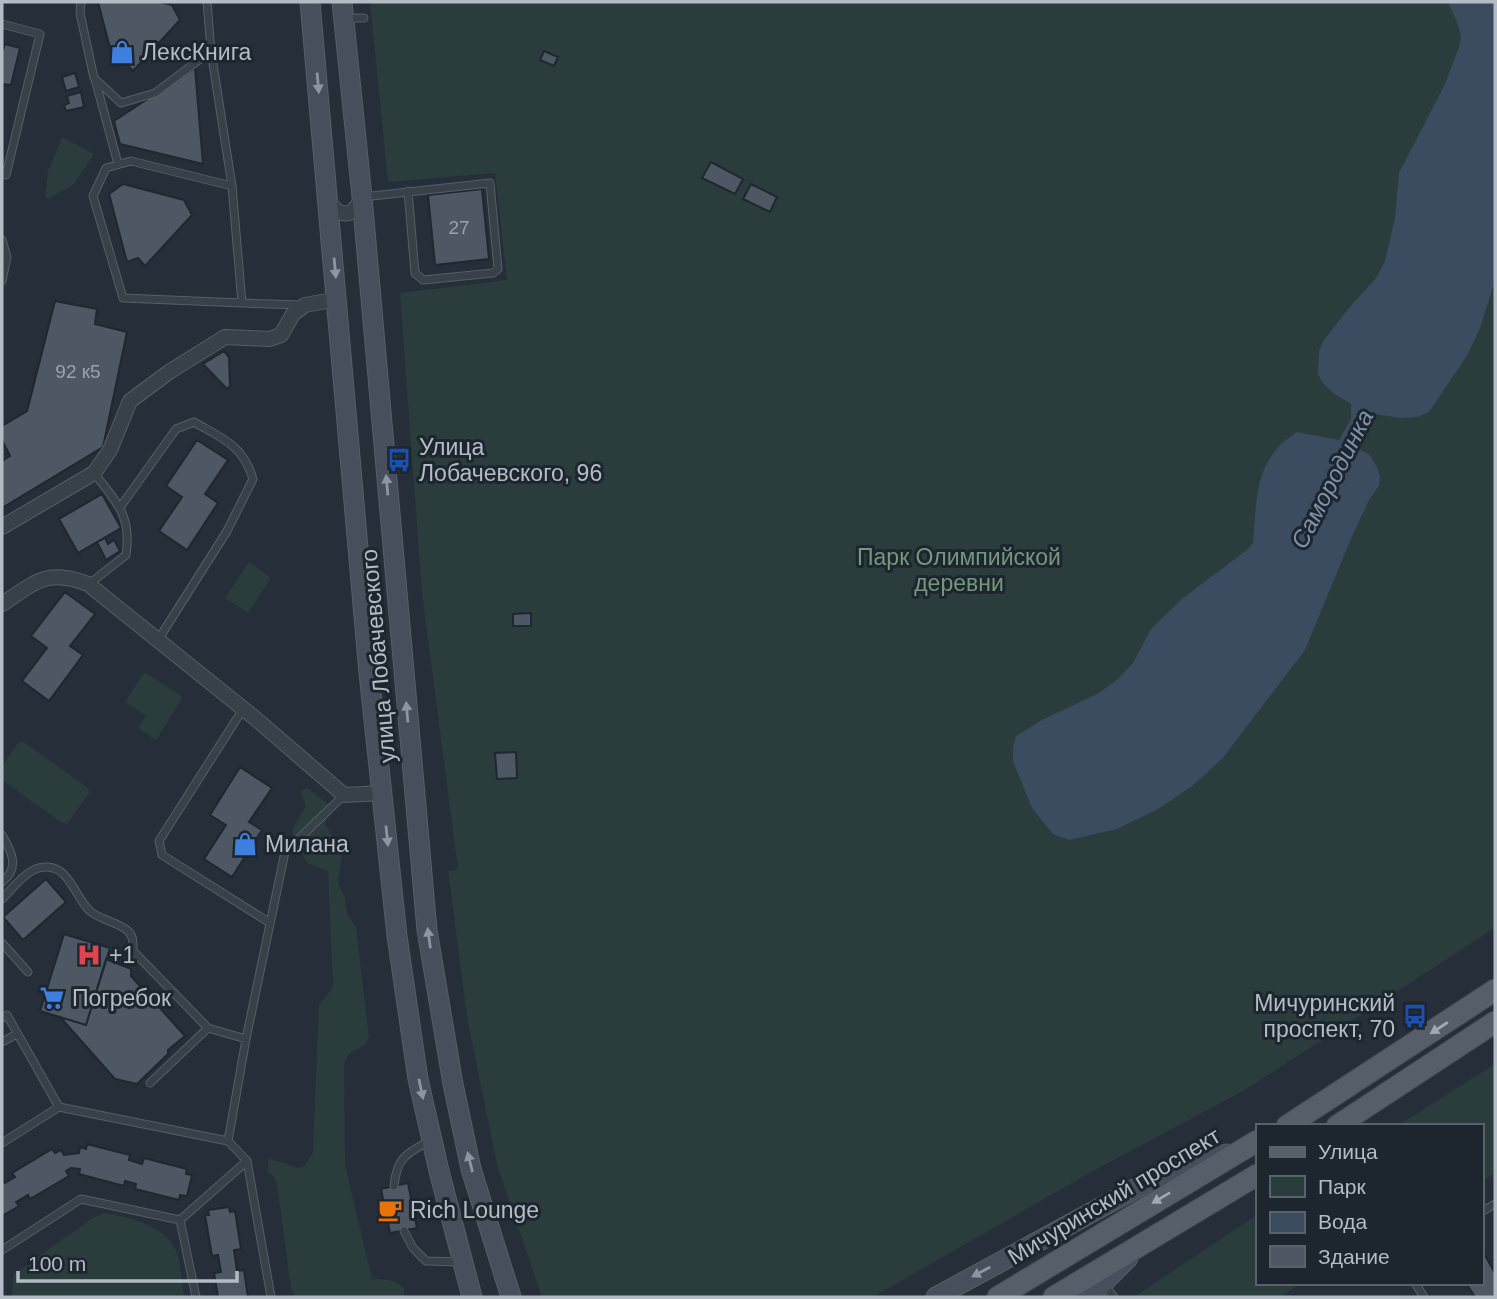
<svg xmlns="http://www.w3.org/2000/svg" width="1497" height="1299" font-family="Helvetica,sans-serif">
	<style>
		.green { fill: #2a3c3c }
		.water { fill: #3c4c60 }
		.building { fill: #4d5864; stroke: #1f2730; stroke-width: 2 }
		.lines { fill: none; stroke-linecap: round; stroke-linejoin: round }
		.lane-casing { stroke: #565e67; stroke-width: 9 }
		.street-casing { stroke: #565e67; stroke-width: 16 }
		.secondary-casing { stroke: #565e67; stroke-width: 21 }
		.primary-casing { stroke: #414952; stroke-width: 23 }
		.lane { stroke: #384049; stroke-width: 7 }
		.street { stroke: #384049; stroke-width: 14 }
		.secondary { stroke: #474f5c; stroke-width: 19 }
		.primary { stroke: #565f69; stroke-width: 21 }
		.oneway { fill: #8d95a0 }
		.oneway2 { fill: #a0a9b3 }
		.labels { text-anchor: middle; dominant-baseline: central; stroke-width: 6; stroke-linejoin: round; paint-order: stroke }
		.number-label { font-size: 19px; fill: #9aa2ad }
		.poi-label { font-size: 23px; fill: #b3bbc5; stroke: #1d252e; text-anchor: start }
		.park-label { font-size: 23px; fill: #74987c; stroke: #1d252e }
		.street-label { font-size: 23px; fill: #b3bbc5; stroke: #1d252e }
		.water-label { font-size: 24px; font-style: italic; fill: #7e92aa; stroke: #1d252e }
	</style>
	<rect width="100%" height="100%" fill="#252e39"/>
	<path class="green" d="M370,2h1125v926l-250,162 -152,81 -220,126h-331l-45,-132 -30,-148 -19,-146 10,-2 -36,-275 -22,-301 107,-13 -12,-107 -107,9z
		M62,137l32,17 -20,30 -26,15 -3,-2 3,-26z
		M249,562l22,16 -23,35 -23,-15z
		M144,672l39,25 -27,43 -18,-12 8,-12 -21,-14z
		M19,742h5l63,45 3,5 -23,32 -5,-1 -60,-43v-14z
		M307,788l19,14 4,8 -5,14 17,28 -4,31 7,15 2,16 9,13 13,111 -4,7c-11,6 -18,7 -21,20l1,100 27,114c13,1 22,-1 32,9v9h-109l-4,-8 -14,-105 -3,-7 -6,-5v-14l30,10 7,-2 8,-14 6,-148 11,-12 3,-7 -5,-114 -21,-8 -15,-30 2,-7 12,-20 -6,-15z
		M1495,1064v109l-14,9v-56h-84z
		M104,1213c22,3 62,13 71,36 6,13 7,33 9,48h-172l1,-22 78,-56z
		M1257,1215v68h43l-19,14h-147z"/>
	<path class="water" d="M1448,2h47v271l-3,17 -12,38 -12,26 -39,58 -11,5 -19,1 -23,-4 -8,10 -9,23 3,4 7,3 8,13 3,10 -1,9 -10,14 -19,41 -45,109 -83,109 -30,27 -34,23 -41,20 -48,11 -16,-6 -21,-26 -19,-47v-14l3,-11 26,-16 57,-27 19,-14 15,-16 18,-34 32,-31 64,-48 6,-7c4,-46 1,-84 44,-111l42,8 12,-21v-15l-18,-11 -11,-11 -4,-8 1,-23 5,-11 25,-32 27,-30 9,-17 10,-43 4,-45 46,-89 14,-37 2,-10 -4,-15z"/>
	<path class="building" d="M98,2h62l12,3 8,15 -47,51 -7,-8 -11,4z
		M5,44l15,4 -9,37 -8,-1 -1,6v-38z
		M544,51l14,6 -4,9 -14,-6z
		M195,68l8,96 -83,-20 -6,-23z
		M75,73l4,14 -13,4 -4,-14z
		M81,92l3,15 -18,4 -2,-6 5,-2 -2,-7z
		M711,162l32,17 -8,15 -33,-16z
		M123,184l61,16 8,15 -47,51 -7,-8 -11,4 -18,-68z
		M751,184l26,13 -7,15 -27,-13z
		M482,189l7,70 -54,6 -7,-70z
		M55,301l42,8 -2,15 32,8 -24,115 -101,61v-47l8,-5 -8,-16v-14l25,-15z
		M224,351l5,6 1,29 -3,3 -24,-25z
		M197,440l31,20 -23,34 13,9 -31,47 -28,-19 23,-34 -16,-11z
		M102,494l19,34 -43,25 -19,-34z
		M105,538l3,6 6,-4 6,11 -14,9 -9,-18z
		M65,592l30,22 -25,32 13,9 -34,46 -27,-20 25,-33 -16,-12z
		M531,613v13h-18v-12z
		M516,752l1,26 -20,1 -2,-26z
		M240,767l32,21 -23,34 13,8 -30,47 -28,-18 22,-34 -16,-10z
		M46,879l20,23 -43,38 -20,-23z
		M64,934l46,14 -24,77 -46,-14z
		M106,959l25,10v7l54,60 -17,14v4l-31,30 -22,-5 -55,-62 26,8z
		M87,1144l43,11 -1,5 13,4 2,-6 43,11 -1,5 6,1 -5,21 -7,-1 -1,5 -44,-11 1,-5 -11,-3 -1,5 -45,-12 1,-5 -9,-1 -5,3 3,5 -39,23 -2,-4 -12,7 3,4 -17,10v-36l3,3 10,-6 -3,-4 40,-24 3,4 6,-3 3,5 15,-2 1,-6 6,2z
		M408,1183l9,45 -27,5 -9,-44z
		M229,1207l1,5 5,-1 6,38 -7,1 3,21 7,-1 4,27h-30l-4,-24 7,-1 -3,-17 -6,1 -7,-41h4l-1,-5z
		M1481,1248l14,25v24h-20l-9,-14h15z"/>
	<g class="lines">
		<g class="lane-casing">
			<path id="lane" d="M81,2l-1,11 14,65 27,25 34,-10 56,-42
				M207,2l4,49 21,135 10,117 59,2
				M347,18h17
				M2,24l38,10 -34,141 -4,-1
				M95,79l23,85
				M232,186l-101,-25 -25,7 -13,28 30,102 119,5
				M363,197l127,-14 8,86 -5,4 -70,7 -8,-7 -7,-82
				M2,240l5,17 -5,24
				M121,506l55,-77 18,-7c29,17 49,23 59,57l-26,52 -69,109
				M89,584l37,-29c6,-38 -9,-53 -32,-82
				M243,709l-84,132 3,14 108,68
				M2,835c10,17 18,33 0,47
				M2,899c11,-11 26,-32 43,-32 24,-2 31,32 45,44 10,9 28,11 38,20 6,6 5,12 5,20l75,77 38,11
				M2,943l26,29
				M2,1018l5,-3 52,92
				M2,1042l15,-8
				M150,1083l58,-55
				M228,1141l19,20 24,136
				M2,1143l57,-36 169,34 18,-102 39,-187 59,-57
				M394,1186c3,-30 14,-33 37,-46
				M1481,1212l14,-8
				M180,1220l67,-59
				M404,1231l9,17 13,13 35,1
				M2,1250l79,-51 99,21 16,77
				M1415,1283l9,14
				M1103,1284l11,13"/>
		</g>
		<g class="street-casing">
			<path id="street" d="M328,200c13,20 25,17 34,-3
				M2,527l92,-54 16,-23 20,-49 39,-29 56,-35 45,2 11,-4 12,-21 12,-9 33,-6
				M2,604c34,-22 45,-36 86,-20l168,135 88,76 39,-2"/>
		</g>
		<g class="secondary-casing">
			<path id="secondary" d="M310,2l59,671 28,263 21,143 21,92 33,126
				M342,2l20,195 65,733 26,154 18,85 40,128
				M936,1297l230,-125 60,-18
				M1089,1297l39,-39"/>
		</g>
		<g class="primary-casing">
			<path id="primary" d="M1287,1126l208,-136
				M1337,1126l158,-104
				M998,1297l259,-156
				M1054,1297l203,-122"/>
		</g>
		<use href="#lane" class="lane"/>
		<use href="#street" class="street"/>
		<use href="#secondary" class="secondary"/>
		<use href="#primary" class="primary"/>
	</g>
	<defs><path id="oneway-solid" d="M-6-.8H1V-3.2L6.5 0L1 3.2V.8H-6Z" transform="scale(1.75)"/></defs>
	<g class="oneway">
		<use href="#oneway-solid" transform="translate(318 83) rotate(85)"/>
		<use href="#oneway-solid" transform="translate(335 268) rotate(85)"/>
		<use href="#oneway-solid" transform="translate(387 485) rotate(-95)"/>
		<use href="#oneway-solid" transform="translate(407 712) rotate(-95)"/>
		<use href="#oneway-solid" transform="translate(387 836) rotate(84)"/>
		<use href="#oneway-solid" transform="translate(429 938) rotate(-98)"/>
		<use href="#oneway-solid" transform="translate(421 1089) rotate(78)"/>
		<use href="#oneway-solid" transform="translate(470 1162) rotate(-104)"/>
		<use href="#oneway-solid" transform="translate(981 1272) rotate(152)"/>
	</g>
	<g class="oneway2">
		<use href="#oneway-solid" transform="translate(1439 1028) rotate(147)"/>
		<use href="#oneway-solid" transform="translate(1161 1198) rotate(149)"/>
	</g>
	<defs>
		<g id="shop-bare" transform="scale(1.89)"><path d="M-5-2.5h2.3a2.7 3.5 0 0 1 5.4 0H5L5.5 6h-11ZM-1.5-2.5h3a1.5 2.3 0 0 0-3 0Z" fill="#3f7fe0" stroke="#1d252e" stroke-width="2.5" paint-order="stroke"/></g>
		<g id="bus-bare" transform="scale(1.89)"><path d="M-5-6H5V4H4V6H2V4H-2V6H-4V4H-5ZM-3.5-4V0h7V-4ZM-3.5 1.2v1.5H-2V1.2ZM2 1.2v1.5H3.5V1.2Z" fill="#1a4fb4" stroke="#1d252e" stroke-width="2.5" paint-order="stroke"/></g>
		<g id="hospital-bare" transform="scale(1.89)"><path d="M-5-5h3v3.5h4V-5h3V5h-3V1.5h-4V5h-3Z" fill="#e0444e" stroke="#1d252e" stroke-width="2.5" paint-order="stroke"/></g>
		<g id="supermarket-bare" transform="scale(1.89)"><path d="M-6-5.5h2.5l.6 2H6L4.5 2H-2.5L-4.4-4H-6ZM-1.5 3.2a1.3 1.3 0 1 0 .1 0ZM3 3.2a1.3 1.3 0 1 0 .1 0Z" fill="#3f7fe0" stroke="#1d252e" stroke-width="2.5" paint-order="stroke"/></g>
		<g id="cafe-bare" transform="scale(1.89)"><path d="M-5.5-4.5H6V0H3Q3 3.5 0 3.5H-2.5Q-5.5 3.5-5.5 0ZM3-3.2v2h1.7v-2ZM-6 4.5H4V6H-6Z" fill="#e8710a" stroke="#1d252e" stroke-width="2.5" paint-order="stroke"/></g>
	</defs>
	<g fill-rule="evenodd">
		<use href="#shop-bare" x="122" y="52"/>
		<use href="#bus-bare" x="399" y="460"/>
		<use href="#shop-bare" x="245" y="844"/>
		<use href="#hospital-bare" x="89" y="955"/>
		<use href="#supermarket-bare" x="52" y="998"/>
		<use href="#bus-bare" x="1415" y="1016"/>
		<use href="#cafe-bare" x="390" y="1210"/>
	</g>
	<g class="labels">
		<g class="number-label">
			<text x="459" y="227">27</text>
			<text x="78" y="371">92 к5</text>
		</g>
		<g class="poi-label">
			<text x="142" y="52">ЛексКнига</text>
			<text x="419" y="447">Улица<tspan x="419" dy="26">Лобачевского, 96</tspan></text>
			<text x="265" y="844">Милана</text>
			<text x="109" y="955">+1</text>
			<text x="72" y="998">Погребок</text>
			<text x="1395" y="1003" text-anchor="end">Мичуринский<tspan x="1395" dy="26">проспект, 70</tspan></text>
			<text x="410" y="1210">Rich Lounge</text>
		</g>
		<g class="park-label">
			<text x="959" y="557">Парк Олимпийской<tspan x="959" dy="26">деревни</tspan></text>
		</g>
		<g class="street-label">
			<text transform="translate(378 656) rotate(-95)">улица Лобачевского</text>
			<text transform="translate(1114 1196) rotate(-31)">Мичуринский проспект</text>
		</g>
		<g class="water-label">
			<text transform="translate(1332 479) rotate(-63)">Самородинка</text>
		</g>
	</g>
	<rect width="1497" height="1299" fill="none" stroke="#b3bbc5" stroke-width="7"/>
	<rect x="1256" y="1124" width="228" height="161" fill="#1d252e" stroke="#59616a" stroke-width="2"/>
	<rect x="1270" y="1147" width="35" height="10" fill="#565f69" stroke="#59616a" stroke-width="2"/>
	<text x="1318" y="1159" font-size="21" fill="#b3bbc5">Улица</text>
	<rect x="1270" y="1176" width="35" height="21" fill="#2a3c3c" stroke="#59616a" stroke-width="2"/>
	<text x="1318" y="1194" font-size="21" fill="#b3bbc5">Парк</text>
	<rect x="1270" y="1212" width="35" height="21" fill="#3c4c60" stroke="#59616a" stroke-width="2"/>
	<text x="1318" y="1229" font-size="21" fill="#b3bbc5">Вода</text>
	<rect x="1270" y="1246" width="35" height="21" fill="#4d5864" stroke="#59616a" stroke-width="2"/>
	<text x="1318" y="1264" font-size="21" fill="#b3bbc5">Здание</text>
	<path d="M18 1271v10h219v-10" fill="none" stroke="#b3bbc5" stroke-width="3.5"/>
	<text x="28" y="1271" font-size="21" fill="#b3bbc5" stroke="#1d252e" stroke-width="5" paint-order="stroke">100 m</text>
</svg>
